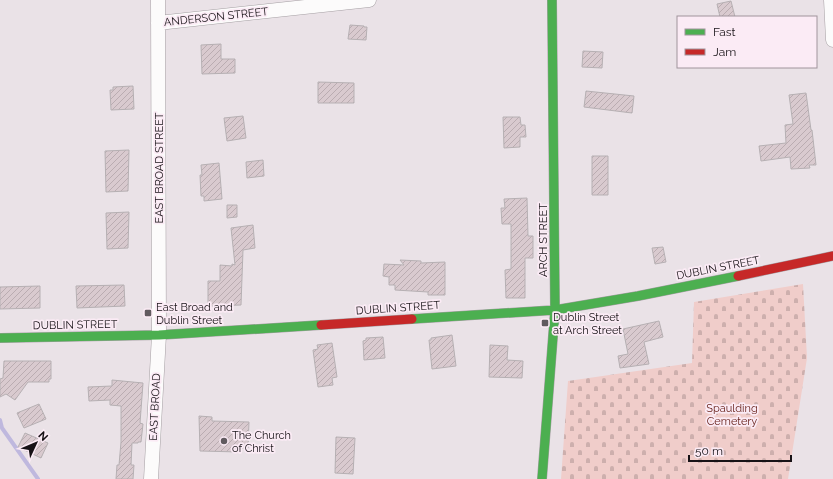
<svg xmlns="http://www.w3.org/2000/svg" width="833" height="479" font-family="Raleway,sans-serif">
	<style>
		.cemetery { fill: url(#cemetery-stones) }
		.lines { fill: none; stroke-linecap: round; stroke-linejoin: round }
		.stream { stroke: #bfb8de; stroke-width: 4 }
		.building { fill: url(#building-hatch); stroke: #b6b0b3 }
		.street-casing { stroke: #a59fa3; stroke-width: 15 }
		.fast-casing { stroke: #a59fa3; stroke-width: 10 }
		.jam-casing { stroke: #a59fa3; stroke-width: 10 }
		.street { stroke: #fcfbfb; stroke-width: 14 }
		.fast { stroke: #4caf50; stroke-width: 9 }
		.jam { stroke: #c62828; stroke-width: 9 }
		.poi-dot { fill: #615b5f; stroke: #fbebf5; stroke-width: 1.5 }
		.labels { text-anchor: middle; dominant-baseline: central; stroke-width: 3.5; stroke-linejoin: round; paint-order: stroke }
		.street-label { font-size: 11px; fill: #171216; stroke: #fbebf5 }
		.poi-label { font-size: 11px; fill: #171216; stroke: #fbebf5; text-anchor: start }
		.park-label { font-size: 11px; fill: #641d16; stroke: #fbebf5 }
	</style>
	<defs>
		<pattern id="cemetery-stones" width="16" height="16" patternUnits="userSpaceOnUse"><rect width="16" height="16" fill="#f0cdca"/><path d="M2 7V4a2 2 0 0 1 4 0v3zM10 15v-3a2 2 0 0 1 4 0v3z" fill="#cdafad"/></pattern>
		<pattern id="building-hatch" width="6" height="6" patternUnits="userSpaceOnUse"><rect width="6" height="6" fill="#d9cacf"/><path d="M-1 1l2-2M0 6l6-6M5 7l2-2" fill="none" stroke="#baacb1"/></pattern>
	</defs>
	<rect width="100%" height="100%" fill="#eae2e7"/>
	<path class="cemetery" d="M803,284l4,74 -19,121h-227l7,-98 124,-18 2,-61z"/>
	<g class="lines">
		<path class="stream" d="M0,420l2,8 36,51"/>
	</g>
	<path class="building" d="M731,1l4,16h-15l-3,-13z
		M350,25l14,1v1h3l-1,13 -18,-1z
		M221,44v15h14v14l-33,1 -1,-29z
		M583,51l20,1 -1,16 -20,-1z
		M318,82l36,1v20h-36z
		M133,86l1,23 -23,1 -1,-20h3v-3z
		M586,91l48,5 -2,17 -48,-6z
		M806,93l5,37h1l4,35h-7l1,3 -19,1 -1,-12 -29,4 -2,-15 27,-3 -1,-18 8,-1 -4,-29z
		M243,116l3,22 -19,3 -3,-23z
		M503,117h17l1,8h4l1,12h-6v10l-16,1z
		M129,150l-1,41 -22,1 -1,-41z
		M592,156h16v39h-16z
		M263,160l1,16 -17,2 -1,-16z
		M219,163l3,36 -18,2v-5h-3l-1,-21h2l-1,-10z
		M527,198l1,38h5v22h-8v40h-19l-1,-28 6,-1v-45h-9l-1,-16h4l-1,-9z
		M227,205h10v12l-10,1z
		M129,212l-1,36 -21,1 -1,-36z
		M253,225l2,23 -12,2 -2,55 -33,1v-25h12v-16l12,1v-2l3,1 -4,-37z
		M663,247l3,15 -11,2 -3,-16z
		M400,260l21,1v2l24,-1v33h-17v-3l-33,-2v-5h-6v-8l-6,-1 1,-12 20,1z
		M124,285l1,21 -48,2 -1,-22z
		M40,286v22l-40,1v-22z
		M659,321l4,16 -19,5 5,22 -29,4 -2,-12 10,-2 -5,-25z
		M452,335l4,31 -24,3 -3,-29h2v-2z
		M383,337l2,21 -21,2 -1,-19 3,-1v-2z
		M332,343l5,34 -5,1 1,7 -15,2 -5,-37 5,-1 -1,-4z
		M490,345l18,1 -1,14 16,1 -1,17 -33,-1z
		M4,361h47v18h-2v3h-21l-13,18 -9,-6 -6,3v-18l3,-1z
		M112,380l31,3 -3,40 3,1 -2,18h-3v1h-6l-1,22h3l-1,14h-17l1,-14h2l2,-23v-36l-11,-1v-5l-21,1 -1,-14 24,-1z
		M39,404l7,15 -22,9 -7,-15z
		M199,416l13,1v4l37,1 -1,26h-8v4l-40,-1z
		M25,433l23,10 -7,15 -23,-11z
		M336,437l19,1 -2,36 -18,-1z"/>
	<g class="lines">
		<g class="street-casing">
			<path id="street" d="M831,0l2,40
				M158,23l211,-23
				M151,479l8,-144 -1,-335"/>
		</g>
		<g class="fast-casing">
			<path id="fast" d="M412,319l143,-9 83,-14 100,-20
				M0,338l159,-3 162,-10
				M542,479l13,-169 -3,-310"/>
		</g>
		<g class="jam-casing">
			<path id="jam" d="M738,276l95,-20
				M321,325l91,-6"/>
		</g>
		<use href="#street" class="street"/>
		<use href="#fast" class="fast"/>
		<use href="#jam" class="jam"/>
	</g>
	<g class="poi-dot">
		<rect x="144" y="309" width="8" height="8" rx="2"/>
		<rect x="541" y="319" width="8" height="8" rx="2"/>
		<circle cx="224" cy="441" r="4"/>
	</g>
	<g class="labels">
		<g class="street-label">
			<text transform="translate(216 17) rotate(-6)">ANDERSON STREET</text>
			<text transform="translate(159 168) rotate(-90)">EAST BROAD STREET</text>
			<text transform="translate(543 240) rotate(-90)">ARCH STREET</text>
			<text transform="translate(718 268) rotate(-11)">DUBLIN STREET</text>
			<text transform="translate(398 308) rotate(-4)">DUBLIN STREET</text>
			<text transform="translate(75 325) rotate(-1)">DUBLIN STREET</text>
			<text transform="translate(155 407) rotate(-87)">EAST BROAD</text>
		</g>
		<g class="poi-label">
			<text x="156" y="307">East Broad and<tspan x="156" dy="13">Dublin Street</tspan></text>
			<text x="553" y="317">Dublin Street<tspan x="553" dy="13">at Arch Street</tspan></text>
			<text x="232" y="435">The Church<tspan x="232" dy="13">of Christ</tspan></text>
		</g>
		<g class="park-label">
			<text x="732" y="408">Spaulding<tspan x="732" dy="13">Cemetery</tspan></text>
		</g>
	</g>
	<rect x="677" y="16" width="140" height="52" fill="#fbebf5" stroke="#a0949c"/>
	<rect x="685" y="29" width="20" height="6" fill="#4caf50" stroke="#a0949c"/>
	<text x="713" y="36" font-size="12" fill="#171216">Fast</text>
	<rect x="685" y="49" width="20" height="6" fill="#c62828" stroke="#a0949c"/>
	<text x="713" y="56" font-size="12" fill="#171216">Jam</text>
	<g transform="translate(36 443) rotate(46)" stroke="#fbebf5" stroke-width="3" paint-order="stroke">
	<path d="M0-3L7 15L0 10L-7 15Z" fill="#171216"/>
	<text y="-6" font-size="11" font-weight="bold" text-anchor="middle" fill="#171216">N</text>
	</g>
	<path d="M689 455v6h102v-6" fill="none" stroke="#171216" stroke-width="2"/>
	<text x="695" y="455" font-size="12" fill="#171216" stroke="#fbebf5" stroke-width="3" paint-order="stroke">50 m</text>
</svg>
